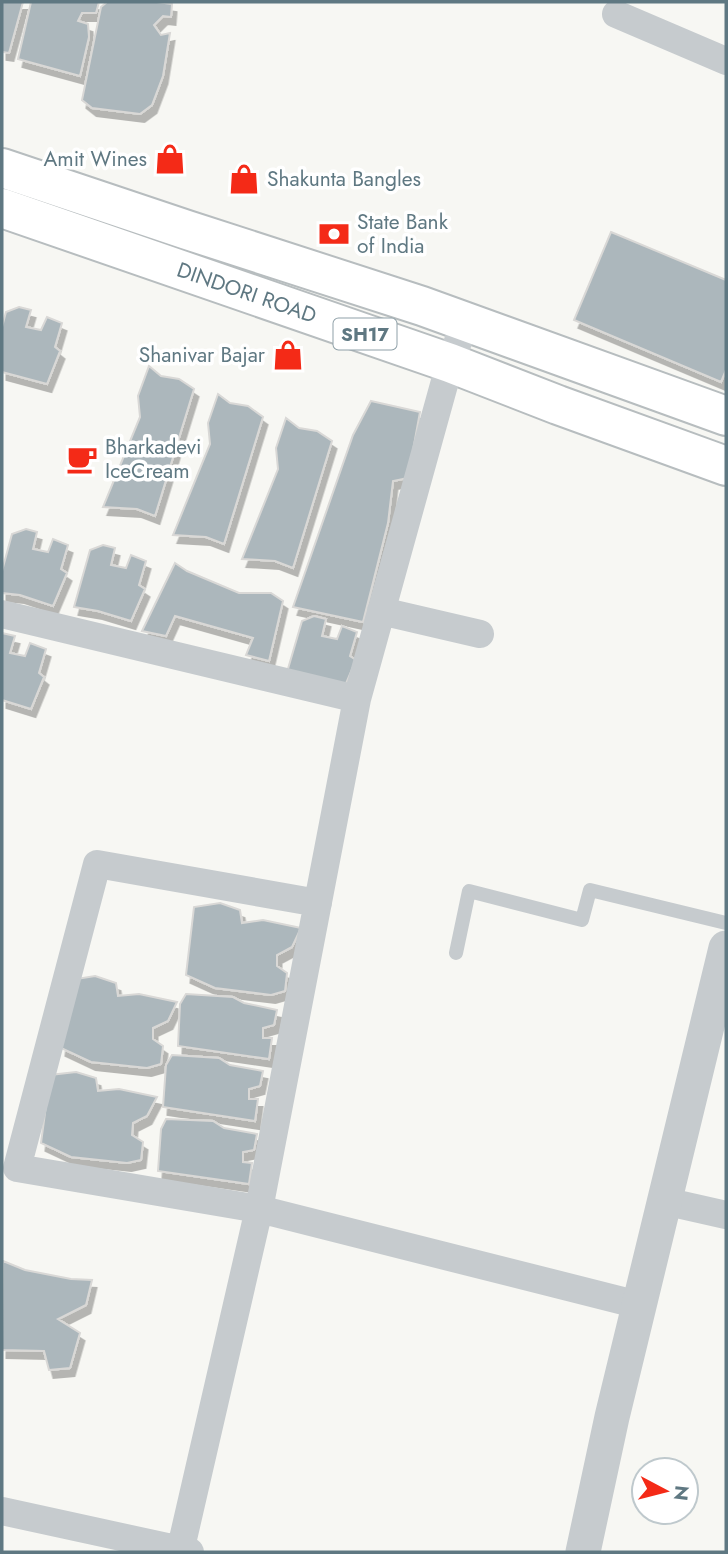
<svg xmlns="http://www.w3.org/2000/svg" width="728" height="1554" font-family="Jost,sans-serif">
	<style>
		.building { fill: #acb7bc; stroke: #d9d8d6; stroke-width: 2; filter: url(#shadow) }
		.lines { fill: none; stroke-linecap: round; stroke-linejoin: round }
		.primary-casing { stroke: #b7bdbf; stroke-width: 42 }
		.service { stroke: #c6cbce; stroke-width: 14 }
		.minor { stroke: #c6cbce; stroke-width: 28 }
		.tertiary { stroke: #c6cbce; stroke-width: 35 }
		.primary { stroke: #fff; stroke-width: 38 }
		.labels { text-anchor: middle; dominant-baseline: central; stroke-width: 7; stroke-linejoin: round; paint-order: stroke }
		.shield { fill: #fff; stroke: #8fa0a8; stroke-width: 2 }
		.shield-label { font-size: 19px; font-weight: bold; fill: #5f7882 }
		.poi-label { font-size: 21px; fill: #5f7882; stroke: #fff; text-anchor: start }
		.street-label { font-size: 21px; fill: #5f7882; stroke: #fff }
	</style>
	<defs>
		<filter id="shadow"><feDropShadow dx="4.5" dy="8" stdDeviation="0" flood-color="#0004"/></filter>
	</defs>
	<rect width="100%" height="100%" fill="#f7f7f3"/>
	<path class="building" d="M2,2h21l-14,51 -7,-1z
		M31,2h68l-3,11h-14l-4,8 10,3 1,13 -9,39 -62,-17z
		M107,2h50l15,2 -1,13 -8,-1 -9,9 7,10 9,-2 -7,43 -11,29 -12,9 -48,-6 -10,-8 19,-93z
		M611,232l115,48v90l-5,12 -147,-62z
		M19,307l12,3 -5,17 15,3 6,-13 15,6 -7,24 5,4 -13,33 -45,-12v-45l4,-15z
		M149,366l12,10 18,3 15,10 -39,127 -18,-7 -34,-2 37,-90 -2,-21z
		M218,394l12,9 18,3 15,11 -39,127 -18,-7 -33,-2 37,-91 -2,-21z
		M371,401l49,11 -12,66 -15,3 -5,42 -25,99 -70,-15 60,-172z
		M286,418l13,10 18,3 15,10 -39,127 -18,-7 -33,-2 36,-90 -2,-21z
		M26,529l11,3 -4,17 15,3 5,-13 15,6 -7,24 6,4 -14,33 -33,-11 -18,-2v-22l10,-37z
		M103,545l12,3 -4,17 15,3 5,-13 15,6 -7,24 6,4 -14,32 -33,-10 -24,-4 16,-57z
		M175,563l12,8 52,22h32l12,8 -14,60 -23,-6 7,-17 -78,-22 -9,20 -24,-5z
		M314,616l12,3 -4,17 15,3 5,-13 15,6 -7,24 6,4 -14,33 -57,-14 17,-58z
		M2,633l13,3 -5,17 15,3 5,-13 16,6 -7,24 5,4 -13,32 -29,-9z
		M220,903l20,7 2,13 21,-3 38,8 -9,19 -15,8v11l10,7 -2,18 -14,4 -56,-7 -29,-13 8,-68z
		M95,976l21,7 2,13 21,-2 38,8 -9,19 -15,7v11l10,7 -2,18 -14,4 -56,-6 -30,-14 9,-68z
		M186,994l47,3 11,6 33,7 -3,15 -11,3v10h9l-3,21 -91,-13 2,-42z
		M172,1055l47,3 11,7 33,6 -3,15 -11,3v10h9l-3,22 -92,-14 3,-42z
		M76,1072l20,6 2,13 21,-2 38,8 -10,19 -14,7 -1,12 11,7 -2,18 -14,3 -56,-6 -30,-14 9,-68z
		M166,1119l47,2 11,7 33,6 -3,16 -11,2v10l9,1 -3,21 -91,-13 3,-42z
		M3,1261l22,9 46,9 21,1 -6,25 -28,14 22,14 -10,35 -21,2 -5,-19 -42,-1z"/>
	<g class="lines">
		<g class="primary-casing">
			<g id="primary">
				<path d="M2,168l185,62 235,76 304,110"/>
				<path id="s1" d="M2,208l448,155 108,42 168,61"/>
			</g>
		</g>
		<path class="service" d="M456,953l13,-62 113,29 8,-30 136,33"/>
		<path class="minor" d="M616,14l110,47
			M381,611l99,23
			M2,614l355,85
			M318,903l-221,-39 -80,304 242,41 380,96
			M664,1201l62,14
			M2,1511l188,41
			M180,1552l79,-343 98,-510 93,-336 15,-40"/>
		<path class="tertiary" d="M583,1552l29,-135 114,-469"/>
		<use href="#primary" class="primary"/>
	</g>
	<defs>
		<g id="shop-bare" transform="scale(2.415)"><path d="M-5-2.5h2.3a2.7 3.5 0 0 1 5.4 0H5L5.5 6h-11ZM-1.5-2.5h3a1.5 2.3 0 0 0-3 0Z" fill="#f42a17" stroke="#fff" stroke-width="2.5" paint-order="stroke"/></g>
		<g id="bank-bare" transform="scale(2.415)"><path d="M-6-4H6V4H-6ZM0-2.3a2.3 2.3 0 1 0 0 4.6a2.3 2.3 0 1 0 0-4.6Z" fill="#f42a17" stroke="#fff" stroke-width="2.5" paint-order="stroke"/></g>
		<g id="cafe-bare" transform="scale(2.415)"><path d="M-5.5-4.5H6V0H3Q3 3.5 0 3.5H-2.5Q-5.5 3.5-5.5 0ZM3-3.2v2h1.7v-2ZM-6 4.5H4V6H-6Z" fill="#f42a17" stroke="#fff" stroke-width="2.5" paint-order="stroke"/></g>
	</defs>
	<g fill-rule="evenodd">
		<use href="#shop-bare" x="170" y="159"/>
		<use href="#shop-bare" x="244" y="179"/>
		<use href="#bank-bare" x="334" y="234"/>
		<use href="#shop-bare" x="288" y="355"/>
		<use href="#cafe-bare" x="82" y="459"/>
	</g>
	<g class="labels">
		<rect class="shield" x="333.5" y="318.5" width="63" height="31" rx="5"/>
		<g class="shield-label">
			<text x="365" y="334">SH17</text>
		</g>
		<g class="poi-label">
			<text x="147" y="159" text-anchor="end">Amit Wines</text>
			<text x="267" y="179">Shakunta Bangles</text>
			<text x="357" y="222">State Bank<tspan x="357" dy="24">of India</tspan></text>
			<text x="265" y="355" text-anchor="end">Shanivar Bajar</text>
			<text x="105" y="447">Bharkadevi<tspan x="105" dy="24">IceCream</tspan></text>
		</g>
		<g class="street-label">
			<text stroke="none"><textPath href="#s1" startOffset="259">DINDORI ROAD</textPath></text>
		</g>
	</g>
	<rect width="728" height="1554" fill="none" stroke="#5f7882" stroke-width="7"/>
	<g transform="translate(665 1491) rotate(97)"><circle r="33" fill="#ffffff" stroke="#bfc9cd" stroke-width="2"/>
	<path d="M0-5L12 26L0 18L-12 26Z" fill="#f42a17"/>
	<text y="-10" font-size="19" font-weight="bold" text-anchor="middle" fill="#5f7882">N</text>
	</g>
</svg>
